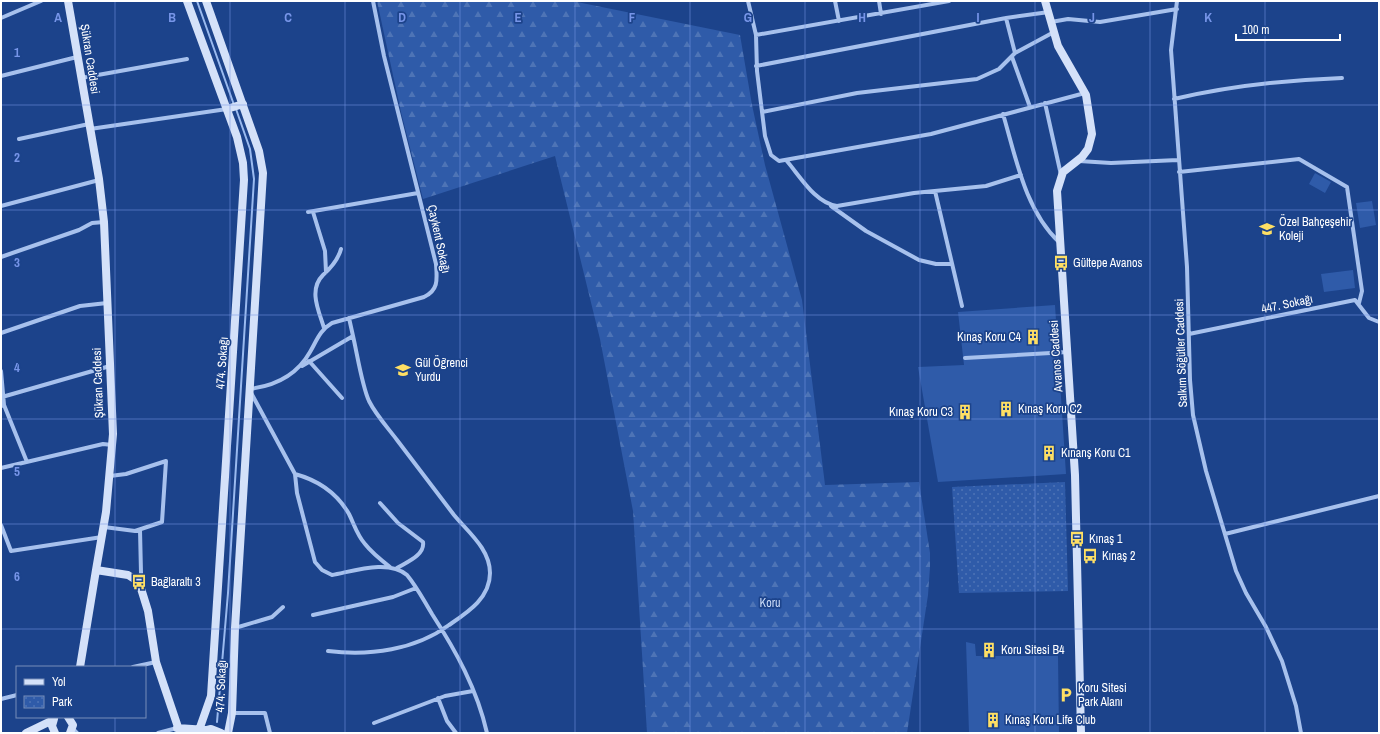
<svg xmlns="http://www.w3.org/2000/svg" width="1380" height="734" font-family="'Archivo Narrow',sans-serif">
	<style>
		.forest { fill: url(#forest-firs) }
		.park { fill: url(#park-dots) }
		.garden { fill: #2f5ba9 }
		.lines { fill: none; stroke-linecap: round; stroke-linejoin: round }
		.stream { stroke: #9abaef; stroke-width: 2 }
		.street { stroke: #a7c1ed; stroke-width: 4 }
		.secondary { stroke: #d4e1f9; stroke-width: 8 }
		.grid { fill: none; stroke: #7795e8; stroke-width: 1; stroke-opacity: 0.55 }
		.labels { text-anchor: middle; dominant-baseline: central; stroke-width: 3.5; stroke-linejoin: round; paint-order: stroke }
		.street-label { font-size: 12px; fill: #fff; stroke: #1c438b }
		.poi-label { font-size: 12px; fill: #fff; stroke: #1c438b; text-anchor: start }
		.park-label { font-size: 12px; fill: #cdddf9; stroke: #1c438b }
		.grid-label { font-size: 13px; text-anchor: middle; font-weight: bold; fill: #7795e8; stroke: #1c438b; stroke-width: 3.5; stroke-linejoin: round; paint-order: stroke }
	</style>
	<defs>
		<pattern id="forest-firs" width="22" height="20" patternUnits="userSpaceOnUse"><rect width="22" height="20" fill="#2f5ba9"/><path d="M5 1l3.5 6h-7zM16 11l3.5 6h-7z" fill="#4e74b6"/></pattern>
		<pattern id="park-dots" width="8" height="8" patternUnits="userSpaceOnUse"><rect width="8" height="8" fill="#2f5ba9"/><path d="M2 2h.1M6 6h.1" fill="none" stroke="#4e74b6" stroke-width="1.8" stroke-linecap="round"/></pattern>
	</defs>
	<rect width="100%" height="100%" fill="#1c438b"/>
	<path class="forest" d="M377,1h195l168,34 12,70 13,60 37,135 23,185 94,-3 11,71v14l-2,28 -21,138h-260l-14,-222 -33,-172 -45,-183 -132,43 -22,-87z"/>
	<path class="park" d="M1065,482l3,109 -109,2 -7,-106z"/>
	<path class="garden" d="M1315,173l16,9 -6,11 -16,-9z
		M1372,201l4,24 -16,3 -4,-25z
		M1353,270l2,18 -31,4 -3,-18z
		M1055,305l11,169 -128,8 -20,-115 46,-2 -6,-53z
		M966,642l9,2 1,12h82l1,77h-90z"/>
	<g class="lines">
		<path class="stream" d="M197,1l37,104
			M217,722l11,-129 26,-414 -4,-30 -14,-40"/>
		<path class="street" d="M373,1l11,55 52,208c1,15 3,26 -12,33l-92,26c-12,7 -15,17 -22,29 -13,23 -35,34 -61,37l46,85 2,19 18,69 7,8 10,5c22,-4 57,-16 75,0 10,12 17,26 25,39 24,37 45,75 55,119
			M748,1l8,34 1,36 8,65 6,19 8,6 152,-27 154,-41
			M835,1l4,20
			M879,1l2,13
			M1177,1l-6,49 16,217 3,113 3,35 13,56 30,100 10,22 20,34 16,34 14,45 5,27
			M1,18l40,-17
			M1006,18l9,35
			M1051,22l17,-3 32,3 77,-13
			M756,35l193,-34
			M1012,57l18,50
			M756,66l250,-48 43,-6
			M1,76l76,-19
			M81,78l106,-19
			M1174,99c56,-13 111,-19 168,-21
			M1045,103l16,72
			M762,112l95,-19 120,-14 22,-10 16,-16 39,-21
			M1003,114c13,44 22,96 56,128
			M90,129l137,-20
			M19,139l70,-15
			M786,160c14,16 29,43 51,46l77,-13 72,-7 35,-11
			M1079,161l32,2 67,-3
			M1179,172l120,-13 48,28 15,104 -3,12
			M935,191l27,115
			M1,206l98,-26
			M831,206l35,25 53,29 17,4h16
			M308,212l110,-19
			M313,212l12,39 1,21
			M1,257l78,-27 13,-7 12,-1
			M324,328c-5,-17 -16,-38 -1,-53 9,-8 15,-15 18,-26
			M1,333l79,-27 27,-3
			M1189,334l166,-34 14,18 10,4
			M965,358l103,-6
			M309,361l33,37
			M302,366l51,-30 -4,-18
			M1,371l3,34 -3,1
			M2,397l108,-31
			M4,405l23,57
			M1,468l102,-24 9,1
			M295,474c22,6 42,19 54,40 5,10 8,21 16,30 7,9 16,16 25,23
			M380,503l18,20 25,19c2,13 -16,20 -26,26
			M1,525l10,26 91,-14
			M104,527l31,4 27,-9 4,-61 -40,13 -16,2
			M1225,534l154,-38
			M139,581l2,-8 -1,-43
			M313,615l80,-18 23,-9
			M235,628l37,-11 11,-10
			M328,651c42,5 87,-1 121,-26 19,-13 41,-27 41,-52 0,-24 -22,-41 -36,-58 -19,-25 -38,-50 -57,-75 -9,-12 -21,-25 -28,-39 -7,-15 -12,-48 -16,-65
			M133,667l23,-5
			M438,698l9,23 9,12
			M1,699l16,-4
			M232,713h33l5,20
			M374,723l71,-27 28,-5
			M72,728l5,5
			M158,733l19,-5"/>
		<path class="secondary" d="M68,1l31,178 5,43 9,212 -7,78 -10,58 32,5 11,7 9,29 8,51 24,71
			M187,1l50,136 6,26 1,17 -33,516 -13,37
			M206,1l53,150 4,22 -28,455 -3,85 -4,20
			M1045,1l13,45 28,49 6,39 -4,15 -6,8 -19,15 -6,19 18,284 6,258
			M227,109l16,-5
			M80,667l16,-97
			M68,717l5,8 -3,8
			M54,719l-2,7 3,7
			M177,728l30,2
			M203,731l8,-2 10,4
			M26,733l27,-13"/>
	</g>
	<path class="grid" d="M115,1v666M230,1v732M345,1v732M460,1v732M575,1v732M690,1v732M805,1v732M920,1v732M1035,1v732M1150,1v732M1265,1v732M1,105h1378M1,210h1378M1,315h1378M1,419h1378M1,524h1378M1,629h1378M115,717v16"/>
	<defs>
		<g id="school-bare" transform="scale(1.2)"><path d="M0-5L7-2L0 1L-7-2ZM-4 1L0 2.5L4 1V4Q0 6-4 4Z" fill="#fedf64" stroke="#1c438b" stroke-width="2.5" paint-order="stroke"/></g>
		<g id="bus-bare" transform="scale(1.2)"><path d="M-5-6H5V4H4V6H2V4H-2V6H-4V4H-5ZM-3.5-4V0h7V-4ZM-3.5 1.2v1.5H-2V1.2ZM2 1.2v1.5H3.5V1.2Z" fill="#fedf64" stroke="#1c438b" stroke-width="2.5" paint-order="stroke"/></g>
		<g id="building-bare" transform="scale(1.2)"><path d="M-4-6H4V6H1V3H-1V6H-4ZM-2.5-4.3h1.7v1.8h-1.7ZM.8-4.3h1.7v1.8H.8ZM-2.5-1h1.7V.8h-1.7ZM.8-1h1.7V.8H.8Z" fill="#fedf64" stroke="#1c438b" stroke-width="2.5" paint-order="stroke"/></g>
		<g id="parking-bare" transform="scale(1.2)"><path d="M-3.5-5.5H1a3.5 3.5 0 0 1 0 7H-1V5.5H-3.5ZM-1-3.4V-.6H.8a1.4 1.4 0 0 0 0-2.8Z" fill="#fedf64" stroke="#1c438b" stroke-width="2.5" paint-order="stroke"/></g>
	</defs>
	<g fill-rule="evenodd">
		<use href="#school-bare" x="1267" y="229"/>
		<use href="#bus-bare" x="1061" y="263"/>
		<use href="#building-bare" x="1033" y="337"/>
		<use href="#school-bare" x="403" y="370"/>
		<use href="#building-bare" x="1006" y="409"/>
		<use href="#building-bare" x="965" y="412"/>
		<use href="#building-bare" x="1049" y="453"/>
		<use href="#bus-bare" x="1077" y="539"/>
		<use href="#bus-bare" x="1090" y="556"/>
		<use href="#bus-bare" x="139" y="582"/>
		<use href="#building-bare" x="989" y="650"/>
		<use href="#parking-bare" x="1066" y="695"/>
		<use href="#building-bare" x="993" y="720"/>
	</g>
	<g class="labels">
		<g class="street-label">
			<text transform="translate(90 59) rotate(81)">Şükran Caddesi</text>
			<text transform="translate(439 239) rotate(78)">Çaykent Sokağı</text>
			<text transform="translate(1287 304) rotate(-12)">447. Sokağı</text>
			<text transform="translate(1181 353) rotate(-92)">Salkım Söğütler Caddesi</text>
			<text transform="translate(1056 356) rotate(-94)">Avanos Caddesi</text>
			<text transform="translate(222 363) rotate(-86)">474. Sokağı</text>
			<text transform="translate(98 383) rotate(-92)">Şükran Caddesi</text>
			<text transform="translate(221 686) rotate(-88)">474. Sokağı</text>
		</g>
		<g class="poi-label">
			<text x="1279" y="222">Özel Bahçeşehir<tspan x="1279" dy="14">Koleji</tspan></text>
			<text x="1073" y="263">Gültepe Avanos</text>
			<text x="1021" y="337" text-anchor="end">Kınaş Koru C4</text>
			<text x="415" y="363">Gül Öğrenci<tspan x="415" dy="14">Yurdu</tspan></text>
			<text x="1018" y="409">Kınaş Koru C2</text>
			<text x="953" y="412" text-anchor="end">Kınaş Koru C3</text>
			<text x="1061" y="453">Kınanş Koru C1</text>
			<text x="1089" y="539">Kınaş 1</text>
			<text x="1102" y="556">Kınaş 2</text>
			<text x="151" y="582">Bağlaraltı 3</text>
			<text x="1001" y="650">Koru Sitesi B4</text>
			<text x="1078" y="688">Koru Sitesi<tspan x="1078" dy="14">Park Alanı</tspan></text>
			<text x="1005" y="720">Kınaş Koru Life Club</text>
		</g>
		<g class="park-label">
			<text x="770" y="603">Koru</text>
		</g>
	</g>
	<g class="grid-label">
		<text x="58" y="22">A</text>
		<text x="172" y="22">B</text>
		<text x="288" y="22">C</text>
		<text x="402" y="22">D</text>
		<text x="518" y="22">E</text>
		<text x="632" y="22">F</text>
		<text x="748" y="22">G</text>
		<text x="862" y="22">H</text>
		<text x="978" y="22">I</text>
		<text x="1092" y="22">J</text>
		<text x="1208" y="22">K</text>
		<text x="17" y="57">1</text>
		<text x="17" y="162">2</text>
		<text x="17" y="267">3</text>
		<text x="17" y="372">4</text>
		<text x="17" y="476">5</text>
		<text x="17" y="581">6</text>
	</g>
	<rect width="1380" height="734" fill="none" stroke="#ffffff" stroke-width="4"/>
	<rect x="16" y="666" width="130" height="52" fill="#1c438b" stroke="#778eb9"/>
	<rect x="24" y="679" width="20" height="6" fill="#d4e1f9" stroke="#778eb9"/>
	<text x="52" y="686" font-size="12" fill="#ffffff">Yol</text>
	<rect x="24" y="696" width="20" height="12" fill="url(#park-dots)" stroke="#778eb9"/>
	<text x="52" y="706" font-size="12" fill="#ffffff">Park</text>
	<path d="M1236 34v6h104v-6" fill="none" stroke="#ffffff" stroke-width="2"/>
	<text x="1242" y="34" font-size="12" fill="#ffffff" stroke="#1c438b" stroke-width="3" paint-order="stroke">100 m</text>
</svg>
